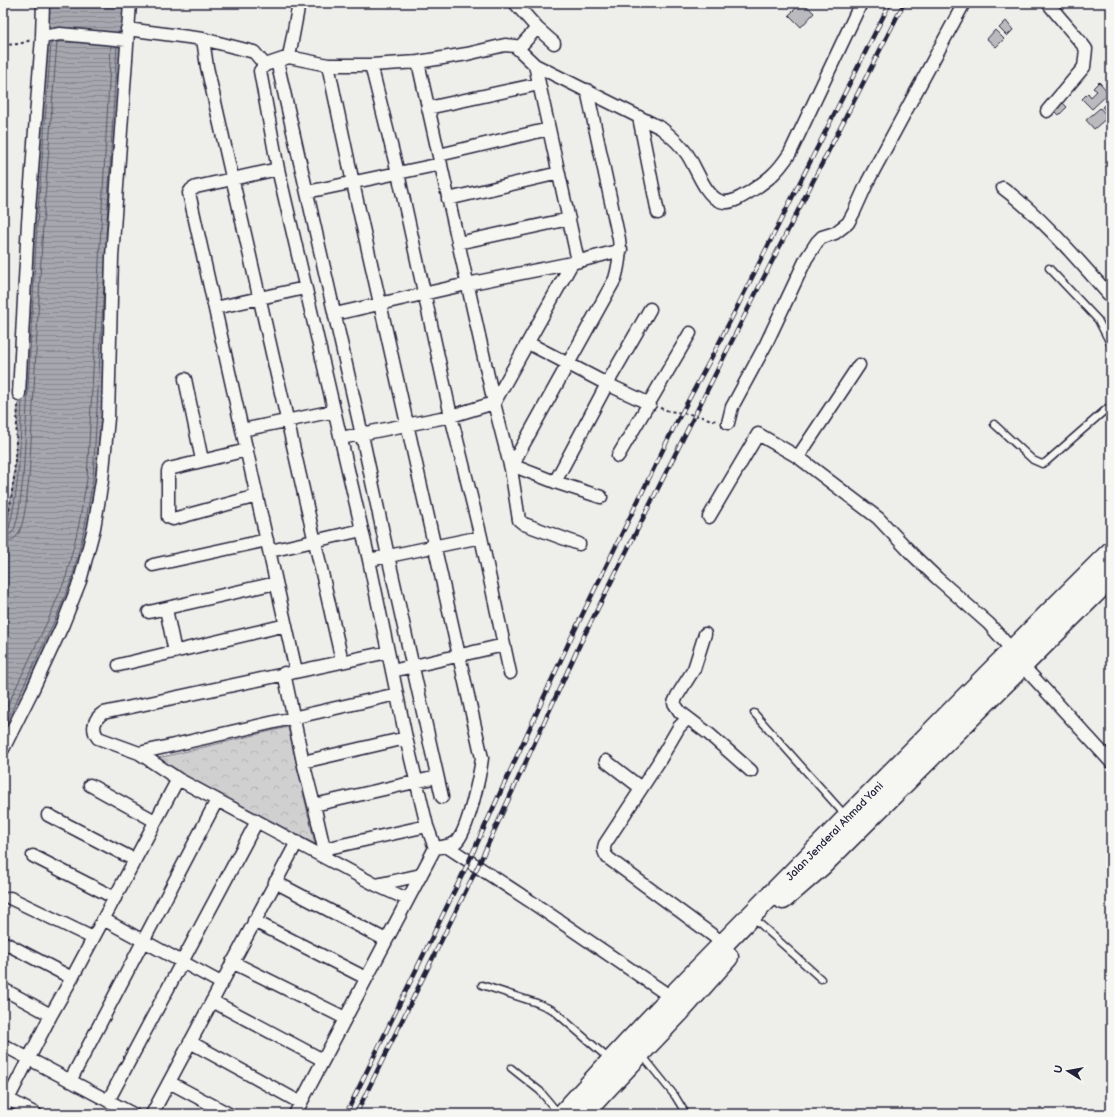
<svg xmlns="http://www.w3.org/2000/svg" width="1114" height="1117" font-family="'Balsamiq Sans',sans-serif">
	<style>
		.park { fill: url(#park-crowns); stroke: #797986 }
		.water { fill: url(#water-rules); stroke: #727281 }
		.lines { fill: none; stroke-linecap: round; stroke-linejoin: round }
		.shore { stroke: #575769; stroke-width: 1 }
		.building { fill: #bbbbbf; stroke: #22223b }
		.service-casing { stroke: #22223b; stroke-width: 9 }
		.minor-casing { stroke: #22223b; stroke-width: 15 }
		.trunk-casing { stroke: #22223b; stroke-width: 23 }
		.path { stroke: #22223b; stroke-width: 2; stroke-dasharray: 3 3; stroke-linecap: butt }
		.service { stroke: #f6f6f2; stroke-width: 6 }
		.minor { stroke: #f6f6f2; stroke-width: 12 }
		.trunk { stroke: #f6f6f2; stroke-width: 20 }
		.rail-casing { stroke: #22223b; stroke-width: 4.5 }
		.rail { stroke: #f6f6f2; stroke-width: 3; stroke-dasharray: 9; stroke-linecap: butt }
		.labels { text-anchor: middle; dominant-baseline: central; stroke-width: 3.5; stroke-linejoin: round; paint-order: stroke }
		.street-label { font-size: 11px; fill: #22223b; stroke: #f6f6f2 }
	</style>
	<defs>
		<pattern id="park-crowns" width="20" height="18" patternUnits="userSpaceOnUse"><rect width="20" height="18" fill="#d0d0d1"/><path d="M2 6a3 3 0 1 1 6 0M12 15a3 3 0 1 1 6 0" fill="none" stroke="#b2b2b4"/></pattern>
		<pattern id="water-rules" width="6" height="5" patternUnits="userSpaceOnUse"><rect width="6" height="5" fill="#a7a7af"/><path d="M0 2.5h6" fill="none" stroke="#888890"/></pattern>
	</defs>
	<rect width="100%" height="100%" fill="#eeeeeb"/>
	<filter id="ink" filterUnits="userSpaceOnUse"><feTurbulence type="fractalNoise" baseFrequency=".025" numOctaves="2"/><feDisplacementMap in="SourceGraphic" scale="8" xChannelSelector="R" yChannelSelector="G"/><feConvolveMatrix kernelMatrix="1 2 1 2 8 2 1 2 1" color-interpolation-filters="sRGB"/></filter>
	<g filter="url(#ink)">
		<path class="park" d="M288,727l27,117 -165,-84z"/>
		<path class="water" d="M43,3h87l-28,478 -16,77 -83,191v-215l7,-29 4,-27 14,-255z"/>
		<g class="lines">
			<path class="shore" d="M106,238l11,-192
				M3,531h3l3,-3c11,-42 11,-85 13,-128
				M3,536c3,0 6,-1 9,-3 7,-9 9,-43 11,-54l14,-255 14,-181
				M3,542c6,0 10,-2 14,-6 8,-11 10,-43 12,-57l14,-255 14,-182
				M3,715l46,-97 17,-41 13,-53 8,-45 24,-433
				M3,729l52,-109 17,-41 13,-53 8,-47 12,-212"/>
		</g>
		<path class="building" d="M801,3h3l10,10 -13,14 -12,-12z
			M1006,21l7,9 -6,6 -8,-8z
			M995,30l9,9 -8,8 -9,-8z
			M1099,82l10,11 -17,16 -10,-10 6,-6 3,4 6,-6 -4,-3z
			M1110,100l1,14 -2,1 -7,-8z
			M1061,101l6,6 -8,8 -6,-6z
			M1100,108l8,9 -14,12 -8,-9z"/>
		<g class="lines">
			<g class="service-casing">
				<path id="service" d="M1049,268l49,52 13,25
					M994,424l39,36 9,4 4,-2 65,-57
					M754,713l91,102
					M758,922l63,57
					M482,985l55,18 16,7 56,49
					M642,1055l33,41 11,18
					M511,1068l29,23 19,23"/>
			</g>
			<g class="minor-casing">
				<path id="minor" d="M515,3l22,25 -19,21
					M537,28l17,15
					M127,29l76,10 51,13 11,13
					M42,37l18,-3 66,6
					M203,39l4,28 135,594
					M289,57l10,-54
					M277,61l85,374 26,121 54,241
					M418,62l76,341 17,66 8,51 5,4 55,20
					M328,65l25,118 129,575c-2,16 -14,74 -26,84 -5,4 -15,5 -21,6l-8,-22 -21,-88 -37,-178 -91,-391 -18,-98 5,-6 24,-8 39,8h43l47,-3 49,-8 38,-9 10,1 20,19 126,63c10,8 19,16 26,26 9,13 18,42 33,47 9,4 20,-3 28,-8 20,-13 29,-20 42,-40l71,-150
					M371,65l27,108 53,243 30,121 29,136
					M535,65l43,196
					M428,108l111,-24
					M1047,111l37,-44 2,-18c-12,-16 -26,-30 -38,-46
					M639,117l19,96
					M439,155l110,-26
					M278,169l-82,18 -5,3 -2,3 107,478
					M1003,188c41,31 74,71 108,109
					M307,192l134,-28
					M448,199l111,-26
					M458,243l111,-24
					M215,308l90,-20
					M335,314l132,-30 105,-21 49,-13
					M528,343l79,41 43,20
					M185,379l17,81
					M19,394l9,-171 14,-186 1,-34
					M728,423l4,-16 34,-63 40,-85 11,-17 5,-5 13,-4 13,-10 6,-11 14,-31 96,-178
					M242,430l92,-19
					M341,438l110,-22 43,-13 78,-140
					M247,450l-78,19 -1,2v46l5,2 84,-23
					M618,456l72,-123
					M798,457l61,-92
					M514,466l41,16 46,15
					M511,469l3,-3 4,-12 97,-175c4,-14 6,-26 4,-40l-32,-149
					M555,482l52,-98 43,-75
					M709,517l49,-83 40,23 80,61 36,38 23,22 52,46 23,26 10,15 89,97
					M270,551l92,-21
					M369,560l112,-23
					M153,565l114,-25
					M166,609l9,43
					M149,612l127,-29
					M705,634l-11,35 -17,27 -3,7 6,9 29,22 42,37
					M388,652l-285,61c-9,6 -12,16 -5,25l41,15 39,26 39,21 159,85 31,14
					M119,665l167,-40
					M392,671l112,-26
					M284,673l19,89 11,43 12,52
					M688,718l-9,9 -21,36 -53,81c-2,6 -1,9 3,14l115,85
					M3,749l29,-58 31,-67 17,-43 14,-53 8,-47 6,-63 4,-161 18,-254
					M139,753l258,-59
					M606,761l35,27
					M303,762l103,-24
					M90,785l65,36
					M314,805l123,-28
					M48,815l87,45
					M446,846l84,55 141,96
					M324,849l103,-23
					M33,856l82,42
					M275,882l111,58
					M376,885l45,-10
					M10,898l83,40
					M103,919l118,64
					M254,921l112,57
					M3,942l69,36
					M232,962l113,56
					M3,989l48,26
					M212,1001l111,59
					M190,1042l111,61
					M3,1045l130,69
					M70,1081l147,-281
					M169,1082l60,32
					M8,1099l28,15
					M108,1101l149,-280
					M3,1109l48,-94 21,-37 106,-199
					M152,1114l145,-272
					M295,1114l140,-266"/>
			</g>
			<g class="trunk-casing">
				<g id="trunk">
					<path d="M783,899l38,-33 290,-289"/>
					<path id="s1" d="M563,1114c91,-102 188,-198 284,-296 88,-89 175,-179 264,-266"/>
					<path d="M583,1114l20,-22 76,-80 49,-55"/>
				</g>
			</g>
			<path class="path" d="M3,45l16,-1 12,-4
				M660,408l9,3 26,4 21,6
				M3,539l7,-34 4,-27 4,-73"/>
			<use href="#service" class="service"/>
			<use href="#minor" class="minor"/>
			<use href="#trunk" class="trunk"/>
			<g class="rail-casing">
				<path id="rail" d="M346,1114l123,-253 101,-221 104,-213 42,-78 174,-346
					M356,1114l122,-248 102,-222 182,-363 142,-278"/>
			</g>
			<use href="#rail" class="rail"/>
		</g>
	</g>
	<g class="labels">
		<g class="street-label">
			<text stroke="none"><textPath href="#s1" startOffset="392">Jalan Jenderal Ahmad Yani</textPath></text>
		</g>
	</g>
	<rect width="1114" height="1117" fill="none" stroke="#f6f6f2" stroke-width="16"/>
	<rect x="8" y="8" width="1098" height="1101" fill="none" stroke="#22223b" stroke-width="1.5" filter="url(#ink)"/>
	<g transform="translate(1068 1071) rotate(281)" stroke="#f6f6f2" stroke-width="3" paint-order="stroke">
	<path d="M0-3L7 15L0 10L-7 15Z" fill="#22223b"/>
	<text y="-6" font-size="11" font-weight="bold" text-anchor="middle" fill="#22223b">U</text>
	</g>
</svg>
